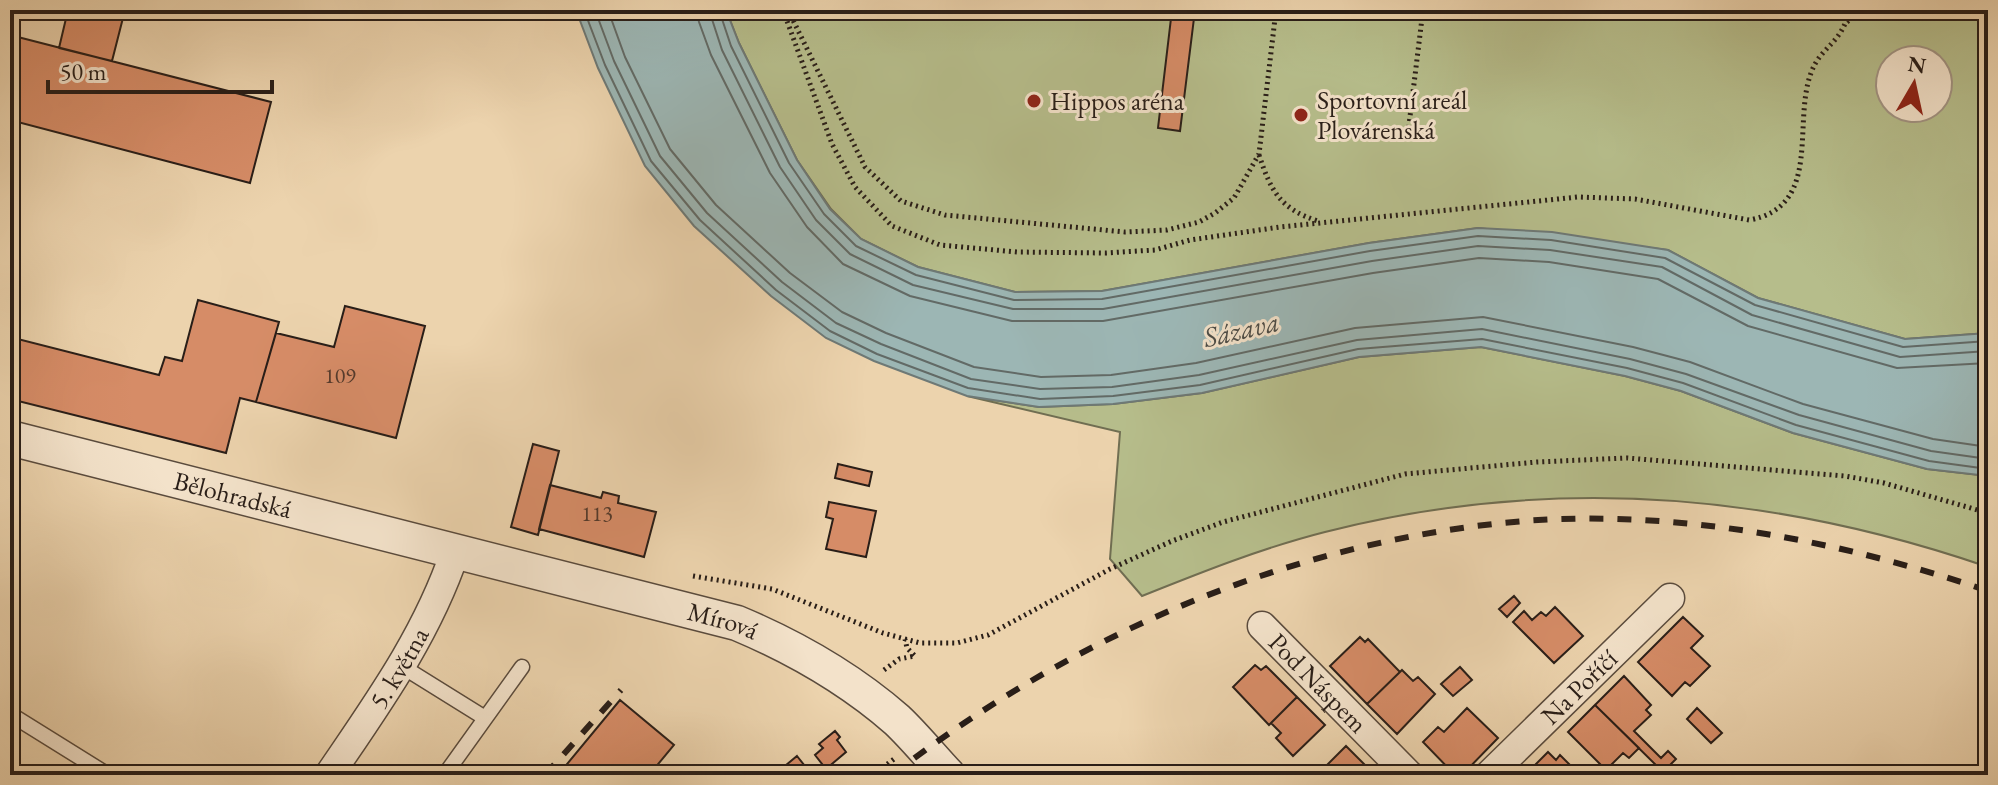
<svg xmlns="http://www.w3.org/2000/svg" width="1998" height="785" font-family="'EB Garamond',serif">
	<style>
		.green { fill: #b6bd8b; stroke: #706e52; stroke-width: 2; fill-rule: evenodd }
		.water { fill: #9cb6b4; stroke: #6e7976; stroke-width: 2 }
		.lines { fill: none; stroke-linecap: round; stroke-linejoin: round }
		.shore { stroke: #626a66; stroke-width: 2 }
		.building { fill: #d68c67; stroke: #291e18; stroke-width: 2 }
		.service-casing { stroke: #5a4b3d; stroke-width: 17 }
		.minor-casing { stroke: #5a4b3d; stroke-width: 31 }
		.tertiary-casing { stroke: #5a4b3d; stroke-width: 37 }
		.path { stroke: #291e18; stroke-width: 5; stroke-dasharray: 2 4; stroke-linecap: butt }
		.service { stroke: #f3e2ca; stroke-width: 14 }
		.minor { stroke: #f3e2ca; stroke-width: 28 }
		.tertiary { stroke: #f3e2ca; stroke-width: 34 }
		.rail { stroke: #291e18; stroke-width: 6; stroke-dasharray: 14 14; stroke-linecap: butt }
		.poi-dot { fill: #8f2418; stroke: #f3e2ca; stroke-width: 3 }
		.labels { text-anchor: middle; dominant-baseline: central; stroke-width: 6; stroke-linejoin: round; paint-order: stroke }
		.number-label { font-size: 22px; fill: #543a2c }
		.poi-label { font-size: 26px; fill: #291e18; stroke: #f3e2ca; text-anchor: start }
		.street-label { font-size: 26px; fill: #291e18; stroke: #f3e2ca }
		.water-label { font-size: 28px; font-style: italic; fill: #4c4c47; stroke: #f3e2ca }
	</style>
	<rect width="100%" height="100%" fill="#ecd3ad"/>
	<filter id="stains"><feTurbulence type="fractalNoise" baseFrequency=".0025" numOctaves="4"/><feColorMatrix values="0 0 0 0 .2 0 0 0 0 .09 0 0 0 0 .02 0 0 0 .5 -.17"/></filter>
	<radialGradient id="worn" r=".72"><stop offset=".6" stop-color="#630" stop-opacity="0"/><stop offset="1" stop-color="#630" stop-opacity=".3"/></radialGradient>
	<path class="green" d="M726,10h1262v323l-83,6 -147,-41 -90,-48 -190,-22 -109,15 -267,48 -87,1 -97,-25 -57,-28 -30,-30 -34,-49 -58,-117zM1890,60h48v48h-48z
		M1481,347l144,29 56,15 112,42 134,36 61,7v91c-218,-75 -440,-92 -663,-35 -63,16 -123,40 -183,64l-32,-37 10,-127 -153,-36 72,11 74,-3 89,-11 157,-36z"/>
	<path class="water" d="M576,10h150l13,33 58,117 33,49 31,30 57,28 97,25 87,-1 267,-48 109,-15 74,4 116,18 90,48 147,41 83,-6v143l-61,-7 -134,-36 -112,-42 -56,-15 -144,-29 -122,10 -157,36 -89,11 -74,3 -72,-11 -93,-35 -48,-23 -55,-42 -77,-70 -49,-60 -47,-98z"/>
	<g class="lines">
		<path class="shore" d="M584,10l21,55 46,96 49,59 76,70 54,41 47,23 91,34 72,11 73,-3 87,-11 158,-36 124,-10 145,29 56,15 113,42 133,36 59,8
			M595,10l19,51 46,95 47,57 75,69 54,41 45,21 90,35 69,10 72,-2 87,-12 158,-35 125,-11 148,30 56,15 113,41 132,36 57,8
			M608,10l17,47 45,92 46,56 74,68 52,39 44,21 88,34 67,10 70,-2 85,-12 159,-35 128,-11 150,30 57,15 113,42 130,35 55,8
			M697,10l2,12 12,33 59,118 37,54 36,37 67,32 102,25h91l270,-48 106,-15 70,4 109,17 90,47 149,42 91,-5
			M709,10l13,40 58,117 36,53 34,34 63,31 100,24h90l269,-48 106,-15 72,4 112,17 90,48 148,42 88,-6
			M719,10l12,36 58,117 35,51 32,32 60,29 98,25 88,-1 268,-48 108,-15 73,4 114,18 90,47 148,42 85,-6"/>
	</g>
	<path class="building" d="M68,10h57l-13,51 -53,-13z
		M1172,10h23l-15,121 -22,-3z
		M10,35l261,67 -21,81 -240,-63z
		M198,300l81,22 -23,80 -16,-4 -14,55 -216,-54v-62l149,38 6,-18 17,4z
		M345,306l80,20 -29,112 -140,-36 20,-69 58,14z
		M533,444l26,7 -21,84 -27,-8z
		M838,464l34,8 -3,14 -34,-8z
		M550,485l51,13 2,-6 16,4 -1,7 38,9 -12,45 -105,-28z
		M829,502l47,9 -10,46 -40,-8 7,-30 -7,-2z
		M1514,596l6,7 -13,14 -8,-8z
		M1555,607l28,29 -29,27 -41,-41 11,-11 8,9 9,-8 5,4z
		M1683,617l20,19 -12,12 19,18 -20,20 -5,-4 -13,14 -34,-34z
		M1360,637l5,5 3,-3 32,33 -33,32 -37,-38z
		M1255,665l6,5 5,-4 31,31 -28,28 -36,-38z
		M1460,667l12,13 -19,16 -12,-12z
		M1402,670l11,11 5,-4 17,17 -38,40 -30,-30z
		M1624,676l27,29 -5,5 5,5 -17,16 27,27 7,-7 8,8 -13,13 -68,-67z
		M1297,697l28,28 -32,31 -17,-18 5,-5 -10,-10z
		M620,700l54,45 -25,30h-91z
		M1595,705l44,43 -10,10 -6,-5 -17,17 -38,-38z
		M1467,708l31,30 -36,37h-7l-32,-33 15,-15 6,5z
		M1697,708l25,25 -11,10 -24,-24z
		M835,731l5,6 -3,3 9,12 -20,17 -11,-14 8,-7 -4,-4z
		M1346,746l28,28 -2,1h-50l-2,-3z
		M1548,752l8,8 4,-5 13,13 -5,4 3,3h-46z
		M797,756l15,19h-38z"/>
	<g class="lines">
		<g class="service-casing">
			<path id="service" d="M403,667l82,51
				M10,714l98,61
				M446,773l76,-106"/>
		</g>
		<g class="minor-casing">
			<g id="minor">
				<path id="s1" d="M1262,626l147,149"/>
				<path id="s2" d="M329,775c49,-72 98,-140 126,-223"/>
				<path id="s3" d="M1489,775l181,-177"/>
			</g>
		</g>
		<g class="tertiary-casing">
			<g id="tertiary">
				<path id="s4" d="M10,438l727,185c57,24 113,56 160,97 18,17 34,37 51,55"/>
			</g>
		</g>
		<path class="path" d="M783,10l49,134 23,43 37,39 48,19 77,7 88,1 50,-3 35,-10 90,-13 298,-30 57,2 114,21c74,-13 43,-96 62,-147 10,-28 31,-28 38,-63
			M788,10l77,157 36,34 44,14 180,17 42,-2 32,-8 16,-9 19,-15 25,-44 17,-144
			M1847,22l14,-12
			M1408,133l15,-123
			M1259,155c12,36 21,54 59,66
			M693,576l79,13 111,44 37,10h37l31,-8 122,-66 62,-28 51,-19 182,-48 132,-12 90,-4 218,18 39,7 104,30
			M884,670l15,-11 16,-3 -8,-8 -2,-9
			M873,775l21,-16"/>
		<use href="#service" class="service"/>
		<use href="#minor" class="minor"/>
		<use href="#tertiary" class="tertiary"/>
		<path class="rail" d="M545,775l76,-85
			M892,775c175,-135 381,-226 601,-251 164,-19 340,14 495,67"/>
	</g>
	<g class="poi-dot">
		<circle cx="1034" cy="101" r="8"/>
		<circle cx="1301" cy="115" r="8"/>
	</g>
	<g class="labels">
		<g class="number-label">
			<text x="340" y="375">109</text>
			<text x="597" y="513">113</text>
		</g>
		<g class="poi-label">
			<text x="1317" y="100">Sportovní areál<tspan x="1317" dy="30">Plovárenská</tspan></text>
			<text x="1050" y="101">Hippos aréna</text>
		</g>
		<g class="street-label">
			<text stroke="none"><textPath href="#s4" startOffset="230">Bělohradská</textPath></text>
			<text stroke="none"><textPath href="#s4" startOffset="736">Mírová</textPath></text>
			<text stroke="none"><textPath href="#s2" startOffset="128">5. května</textPath></text>
			<text stroke="none"><textPath href="#s1" startOffset="80">Pod Náspem</textPath></text>
			<text stroke="none"><textPath href="#s3" startOffset="126">Na Poříčí</textPath></text>
		</g>
		<g class="water-label">
			<text transform="translate(1241 329) rotate(-13)">Sázava</text>
		</g>
	</g>
	<rect width="1998" height="785" fill="none" stroke="#ecd3ad" stroke-width="40"/>
	<rect x="12" y="12" width="1974" height="761" fill="none" stroke="#291e18" stroke-width="4"/>
	<rect x="20" y="20" width="1958" height="745" fill="none" stroke="#291e18" stroke-width="2"/>
	<g transform="translate(1914 84) rotate(9)"><circle r="38" fill="#f3e2ca" stroke="#a29483" stroke-width="2"/>
	<path d="M0-6L14 30L0 20L-14 30Z" fill="#8f2418"/>
	<text y="-12" font-size="22" font-weight="bold" text-anchor="middle" fill="#291e18">N</text>
	</g>
	<path d="M48 80v12h224v-12" fill="none" stroke="#291e18" stroke-width="4"/>
	<text x="60" y="80" font-size="24" fill="#291e18" stroke="#f3e2ca" stroke-width="6" paint-order="stroke">50 m</text>
	<rect width="100%" height="100%" filter="url(#stains)"/>
	<rect width="100%" height="100%" fill="url(#worn)"/>
</svg>
